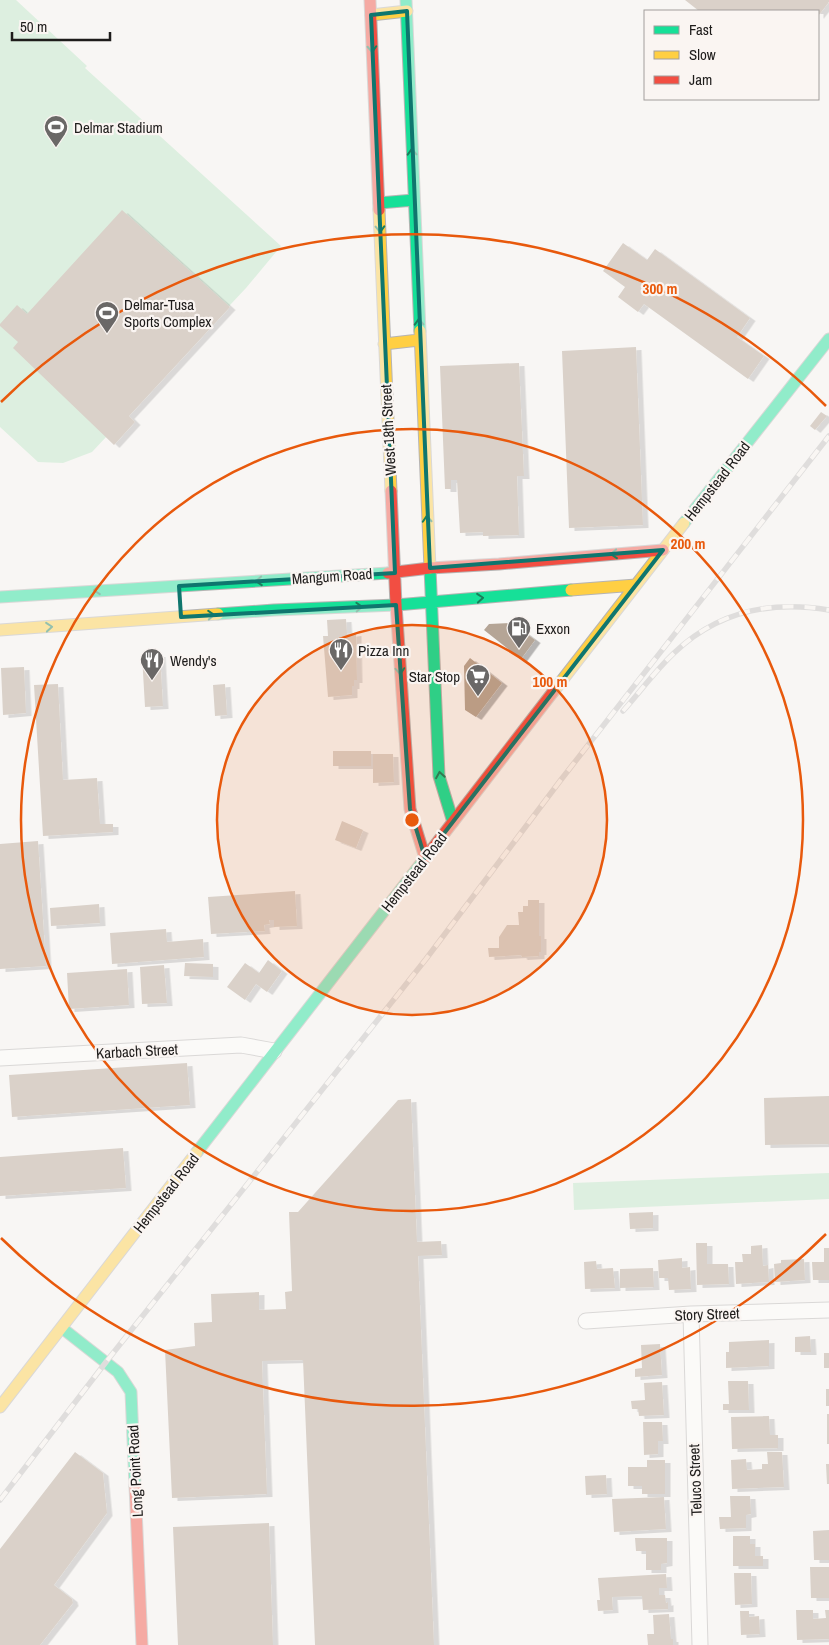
<svg xmlns="http://www.w3.org/2000/svg" width="829" height="1645" font-family="'Archivo Narrow',sans-serif">
	<style>
		.green { fill: #bde7c7 }
		.building { fill: #b5a596; filter: url(#shadow) }
		.lines { fill: none; stroke-linecap: round; stroke-linejoin: round }
		.street-casing { stroke: #b6b4b3; stroke-width: 17 }
		.fast-casing { stroke: #b6b4b3; stroke-width: 13 }
		.slow-casing { stroke: #b6b4b3; stroke-width: 13 }
		.jam-casing { stroke: #b6b4b3; stroke-width: 13 }
		.street { stroke: #fefefd; stroke-width: 15 }
		.fast { stroke: #16e098; stroke-width: 11 }
		.slow { stroke: #ffcf43; stroke-width: 11 }
		.jam { stroke: #f24e42; stroke-width: 11 }
		.rail-casing { stroke: #c0bfbe; stroke-width: 5.5 }
		.rail { stroke: #faf5f2; stroke-width: 4; stroke-dasharray: 11; stroke-linecap: butt }
		.oneway { stroke: #1a7e5a }
		.marked { fill: none; stroke: #0f766e; stroke-width: 4; stroke-linejoin: round }
		.ring { fill: none; stroke: #e8590c; stroke-width: 2.5 }
		.labels { text-anchor: middle; dominant-baseline: central; stroke-width: 4.5; stroke-linejoin: round; paint-order: stroke }
		.poi-label { font-size: 15px; fill: #1e1c1b; stroke: #faf5f2; text-anchor: start }
		.street-label { font-size: 15px; fill: #1e1c1b; stroke: #faf5f2 }
		.centre { fill: #e8590c; stroke: #faf5f2; stroke-width: 2.5 }
		.ring-label { font-size: 15px; text-anchor: middle; font-weight: bold; fill: #e8590c; stroke: #faf5f2; stroke-width: 4.5; stroke-linejoin: round; paint-order: stroke }
	</style>
	<defs>
		<filter id="shadow"><feDropShadow dx="5.5" dy="3" stdDeviation="0" flood-color="#0004"/></filter>
	</defs>
	<rect width="100%" height="100%" fill="#f8f6f4"/>
	<path class="green" d="M0,0h16l71,66 -2,2 196,178 -35,42 -154,164 -29,11 -25,-1 -38,-35z
		M829,1173v26l-255,11 -1,-27z"/>
	<path class="building" d="M685,0h144v2l-11,14v-5h-119z
		M122,210l108,97 -101,109 6,6 -21,23 -101,-97 5,-6 -18,-16v-2l17,-19 10,9z
		M623,243l24,17 8,-11 95,69 -13,19 27,19 -16,23 -104,-75 -6,8 -20,-15 7,-10 -22,-16z
		M636,347l7,178 -74,3 -7,-177z
		M519,363l5,113h-7l2,59 -36,1v-4l-23,1 -3,-53h-6v9h-6l-5,-123z
		M821,412l6,4 -12,14 -5,-4z
		M346,619l1,15 9,-1 1,47h-3v6h-2v9l-24,2 -5,-61h5l-1,-16z
		M512,623l23,17 -14,19 -37,-29 5,-6z
		M160,654l3,52 -18,1 -3,-52z
		M470,658l32,25 -26,34 -11,-7 -1,-44z
		M24,667l2,46 -23,2 -2,-47z
		M58,684l5,96 34,-2 3,46h13v8l-70,4 -9,-151z
		M225,684l2,31 -12,1 -2,-31z
		M333,751h38v15h-38z
		M373,754h20l1,28 -21,1z
		M342,821l21,9 -7,18 -21,-8z
		M38,841l8,125 -46,3v-125z
		M295,891l2,35 -23,1v-7h-5l1,4 -6,1 1,6 -54,3 -3,-37z
		M528,900h11v36h2v16h-2v4l-17,1 -1,-2 -32,2 -1,-9h11v-11l8,-12h12l-1,-13h5v-6h5z
		M99,904l1,19 -49,3 -1,-18z
		M166,929l1,13 36,-3 1,18 -92,7 -2,-31z
		M268,960l14,11 -15,21 -11,-8 -11,16 -18,-13 18,-24 14,10z
		M185,963l28,1v13l-29,-1z
		M164,965l3,38 -25,1 -2,-37z
		M127,969l2,36 -60,4 -2,-36z
		M187,1063l3,42 -178,12 -3,-42z
		M829,1096v48l-64,1 -1,-47z
		M411,1099l6,143 24,-1 1,14 -24,1 16,389h-119l-12,-285 -41,1 5,133 -95,4 -7,-148 30,-4 -1,-23 18,-1 -1,-28 48,-2v18l27,-1 -1,-17 7,-1 -3,-79h9l100,-112z
		M123,1148l3,40 -126,8v-39z
		M653,1212v16l-23,1 -1,-16z
		M696,1243h11v21h21l1,20 -32,1z
		M762,1245l1,21 5,-1 1,17 -33,2 -1,-22h8l-1,-8h9v-8z
		M824,1248h5v32h-16l-1,-18h12z
		M682,1258v10l8,-1 1,22 -22,1 -1,-12h-9l-1,-18z
		M804,1259l1,21 -30,2 -1,-18 7,-1v-3z
		M596,1261l1,8 16,-1 2,20 -30,1 -1,-27z
		M653,1268l1,19 -34,1v-19z
		M810,1336l1,16h-16v-15z
		M769,1340v26l-43,2v-16h3v-10z
		M660,1344l2,31 -27,2v-8l7,-1 -1,-23z
		M824,1353h5v15h-5z
		M728,1381h20l1,29h-26v-6h6z
		M662,1382l2,33 -25,1 -1,-7h-6l-1,-8 14,-1 -1,-17z
		M826,1389h3v17h-3z
		M827,1414h2v30h-2z
		M769,1416l1,19h8v13l-46,1 -1,-32z
		M643,1422h19l1,19h-5v13l-14,1z
		M75,1452l28,21 4,40 -53,72 18,14 1,4 -33,42h-40v-96z
		M767,1452h15l2,35 -52,2 -1,-29 15,-1 1,11 15,-1v-5h6z
		M647,1460h18v34h-23v-8h-14v-19h19z
		M826,1464h3v20h-2z
		M606,1475l1,19 -21,1 -1,-19z
		M730,1496h20l1,18 -5,1v13l-26,1 -1,-12h12z
		M664,1497l2,32 -52,3 -2,-33z
		M269,1523l4,122h-95l-5,-118z
		M829,1530v30h-15l-1,-29z
		M733,1536h17v8h5v12h8v10h-30z
		M635,1538h32v25l-6,1v6h-15v-19h-10z
		M810,1567h19v31h-18z
		M734,1573h17l1,31 -17,1z
		M666,1574l1,14h-8v7h6l1,8 2,-1v7l-25,1 -1,-14 -30,1 1,13 -15,1 -1,-11h3l-2,-22z
		M796,1610h17v9l13,-1 -1,-8h4v29l-32,1z
		M740,1611h9v6l10,-1 1,18 -19,1z
		M669,1614l2,25h2v6h-25l-1,-11h7l-1,-19z"/>
	<g class="lines">
		<g class="street-casing">
			<path id="street" d="M0,1058l241,-13 33,6
				M691,1314l9,331
				M586,1321l105,-7 138,-4"/>
		</g>
		<g class="fast-casing">
			<path id="fast" d="M406,0l14,331
				M379,203l35,-3
				M684,523l145,-184
				M430,568l9,208 14,46
				M0,597l388,-24
				M218,614l56,-4 122,-5 175,-15
				M197,1152l229,-295
				M62,1328l56,44 13,20 4,94"/>
		</g>
		<g class="slow-casing">
			<path id="slow" d="M371,15l36,-4
				M379,210l12,281
				M420,331l10,237
				M384,344l35,-4
				M571,590l65,-5
				M0,630l218,-16
				M553,692l131,-169
				M0,1407l197,-255"/>
		</g>
		<g class="jam-casing">
			<path id="jam" d="M370,0l9,210
				M391,491l5,114 14,204 15,49
				M388,573l42,-5 69,-4 164,-14
				M426,857l127,-165
				M135,1486l7,159"/>
		</g>
		<use href="#street" class="street"/>
		<use href="#fast" class="fast"/>
		<use href="#slow" class="slow"/>
		<use href="#jam" class="jam"/>
		<g class="rail-casing">
			<path id="rail" d="M623,711c17,-19 32,-40 51,-58 44,-42 96,-53 155,-43
				M0,1500l106,-138 320,-403 134,-178 269,-345"/>
		</g>
		<use href="#rail" class="rail"/>
	</g>
	<defs><path id="oneway-chevron" d="M-2-3.5L2.5 0L-2 3.5" fill="none" stroke-width="1.6" stroke-linecap="round" stroke-linejoin="round" transform="scale(1.25)"/></defs>
	<g class="oneway">
		<use href="#oneway-chevron" transform="translate(372 49) rotate(87)"/>
		<use href="#oneway-chevron" transform="translate(412 152) rotate(-92)"/>
		<use href="#oneway-chevron" transform="translate(380 229) rotate(88)"/>
		<use href="#oneway-chevron" transform="translate(419 322) rotate(-92)"/>
		<use href="#oneway-chevron" transform="translate(427 519) rotate(-93)"/>
		<use href="#oneway-chevron" transform="translate(614 554) rotate(175)"/>
		<use href="#oneway-chevron" transform="translate(259 581) rotate(176)"/>
		<use href="#oneway-chevron" transform="translate(97 590) rotate(176)"/>
		<use href="#oneway-chevron" transform="translate(480 598) rotate(-5)"/>
		<use href="#oneway-chevron" transform="translate(359 607) rotate(-2)"/>
		<use href="#oneway-chevron" transform="translate(211 615) rotate(-4)"/>
		<use href="#oneway-chevron" transform="translate(49 627) rotate(-5)"/>
		<use href="#oneway-chevron" transform="translate(400 671) rotate(86)"/>
		<use href="#oneway-chevron" transform="translate(440 775) rotate(-99)"/>
	</g>
	<path d="M0 0H829V1645H0ZM407,11l23,557 233,-18 -238,308 -15,-49 -14,-204 -215,12 -2,-31 216,-13 -24,-558z" fill="#f8f6f4" fill-opacity=".55" fill-rule="evenodd"/>
	<path class="marked" d="M407,11l23,557 233,-18 -238,308 -15,-49 -14,-204 -215,12 -2,-31 216,-13 -24,-558z"/>
	<circle cx="412" cy="820" r="195" fill="#e8590c" fill-opacity=".12"/>
	<g class="ring">
		<circle cx="412" cy="820" r="195"/>
		<circle cx="412" cy="820" r="391"/>
		<path d="M826 1234A586 586 0 0 1 1 1238M1 402A586 586 0 0 1 826 406"/>
	</g>
	<defs>
		<g id="stadium-pin" transform="scale(1.25)"><path d="M0 17L-7.5 6A9.5 9.5 0 1 1 7.5 6Z" fill="#6a6867" stroke="#faf5f2"/><path d="M0-5a6.5 5 0 1 0 0 10a6.5 5 0 1 0 0-10ZM-3.5-1.8h7v3.6h-7Z" fill="#fff"/></g>
		<g id="fuel-pin" transform="scale(1.25)"><path d="M0 17L-7.5 6A9.5 9.5 0 1 1 7.5 6Z" fill="#6a6867" stroke="#faf5f2"/><path d="M-5.5-6h7V0h2V4h1.3V-2.5L3-4.5l.8-.8L6-3V5H2.5V1h-1V6h-7ZM-4.2-4.7v3.2H.2V-4.7Z" fill="#fff"/></g>
		<g id="restaurant-pin" transform="scale(1.25)"><path d="M0 17L-7.5 6A9.5 9.5 0 1 1 7.5 6Z" fill="#6a6867" stroke="#faf5f2"/><path d="M-5-6h1v4h1v-4h1v4h1v-4h1v5L-1.5 .5V6h-2V.5L-5-1ZM5-6V6H3V1.5H1.5Q1.5-4 5-6Z" fill="#fff"/></g>
		<g id="supermarket-pin" transform="scale(1.25)"><path d="M0 17L-7.5 6A9.5 9.5 0 1 1 7.5 6Z" fill="#6a6867" stroke="#faf5f2"/><path d="M-6-5.5h2.5l.6 2H6L4.5 2H-2.5L-4.4-4H-6ZM-1.5 3.2a1.3 1.3 0 1 0 .1 0ZM3 3.2a1.3 1.3 0 1 0 .1 0Z" fill="#fff"/></g>
	</defs>
	<g fill-rule="evenodd">
		<use href="#stadium-pin" x="56" y="127"/>
		<use href="#stadium-pin" x="107" y="313"/>
		<use href="#fuel-pin" x="519" y="628"/>
		<use href="#restaurant-pin" x="341" y="650"/>
		<use href="#restaurant-pin" x="152" y="660"/>
		<use href="#supermarket-pin" x="478" y="676"/>
	</g>
	<g class="labels">
		<g class="poi-label">
			<text x="74" y="127">Delmar Stadium</text>
			<text x="124" y="304">Delmar-Tusa<tspan x="124" dy="17">Sports Complex</tspan></text>
			<text x="536" y="628">Exxon</text>
			<text x="358" y="650">Pizza Inn</text>
			<text x="170" y="660">Wendy's</text>
			<text x="460" y="676" text-anchor="end">Star Stop</text>
		</g>
		<g class="street-label">
			<text transform="translate(388 430) rotate(-93)">West 18th Street</text>
			<text transform="translate(717 481) rotate(-52)">Hempstead Road</text>
			<text transform="translate(332 576) rotate(-4)">Mangum Road</text>
			<text transform="translate(414 872) rotate(-52)">Hempstead Road</text>
			<text transform="translate(137 1051) rotate(-3)">Karbach Street</text>
			<text transform="translate(166 1193) rotate(-52)">Hempstead Road</text>
			<text transform="translate(707 1314) rotate(-2)">Story Street</text>
			<text transform="translate(135 1471) rotate(-93)">Long Point Road</text>
			<text transform="translate(695 1480) rotate(-92)">Teluco Street</text>
		</g>
	</g>
	<circle cx="412" cy="820" r="8" class="centre"/>
	<g class="ring-label">
		<text x="660" y="294">300 m</text>
		<text x="688" y="549">200 m</text>
		<text x="550" y="687">100 m</text>
	</g>
	<rect x="644" y="10" width="175" height="90" fill="#faf5f2" stroke="#a29e9c"/>
	<rect x="654" y="26" width="25" height="8" fill="#16e098" stroke="#a29e9c"/>
	<text x="689" y="35" font-size="15" fill="#1e1c1b">Fast</text>
	<rect x="654" y="51" width="25" height="8" fill="#ffcf43" stroke="#a29e9c"/>
	<text x="689" y="60" font-size="15" fill="#1e1c1b">Slow</text>
	<rect x="654" y="76" width="25" height="8" fill="#f24e42" stroke="#a29e9c"/>
	<text x="689" y="85" font-size="15" fill="#1e1c1b">Jam</text>
	<path d="M12 32v8h98v-8" fill="none" stroke="#1e1c1b" stroke-width="2.5"/>
	<text x="20" y="32" font-size="15" fill="#1e1c1b" stroke="#faf5f2" stroke-width="4" paint-order="stroke">50 m</text>
</svg>
